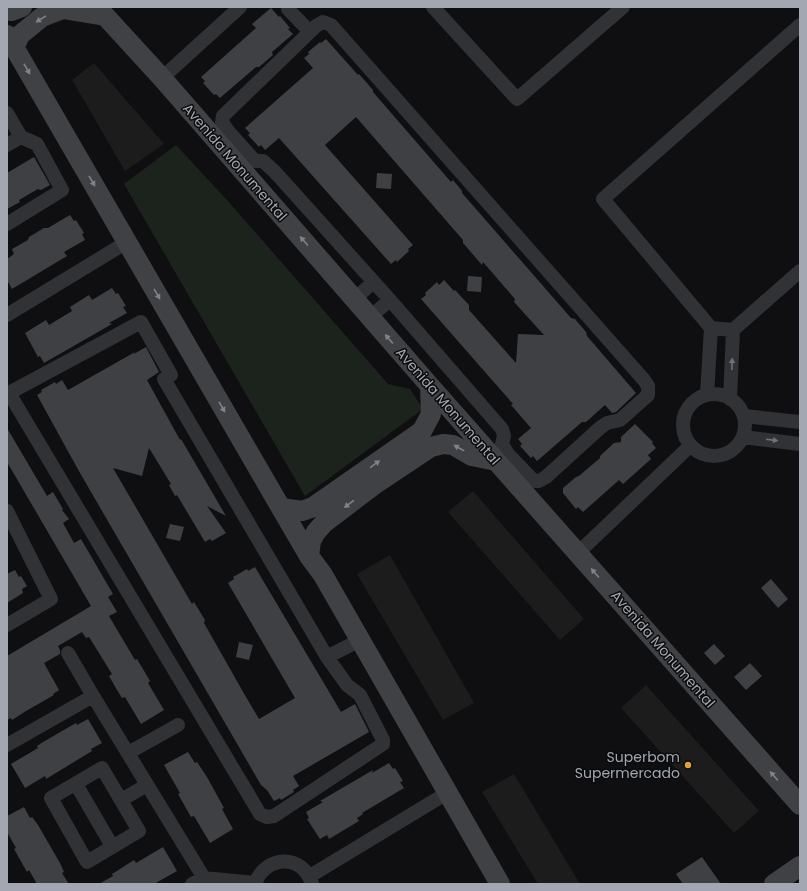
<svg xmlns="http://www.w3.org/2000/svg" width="807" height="891" font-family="Poppins,sans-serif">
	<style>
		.built { fill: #1c1c1d }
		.green { fill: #1c231d }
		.building { fill: #3e4044 }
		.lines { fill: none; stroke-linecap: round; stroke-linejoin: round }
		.street { stroke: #313235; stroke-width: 14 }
		.secondary { stroke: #3f4145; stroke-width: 20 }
		.oneway { fill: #7f838b }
		.oneway2 { fill: #6f7279 }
		.poi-dot { fill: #e39e35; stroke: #0a0b0c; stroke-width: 1.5 }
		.labels { text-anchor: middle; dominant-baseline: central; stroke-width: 3; stroke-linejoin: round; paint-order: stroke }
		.street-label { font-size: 14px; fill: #a2a7b1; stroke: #0a0b0c }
		.poi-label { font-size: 14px; fill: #a2a7b1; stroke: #0a0b0c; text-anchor: end }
	</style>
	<rect width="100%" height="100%" fill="#0f0f11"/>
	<path class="built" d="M94,63l70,81 -39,27 -53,-91z
		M473,491l111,128 -24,21 -112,-128z
		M390,555l84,148 -31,17 -86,-146z
		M646,685l113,126 -25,22 -113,-125z
		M514,774l66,110h-42l-56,-92z"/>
	<path class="green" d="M176,145l51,55 161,184 22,5 13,20 -118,87 -181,-312z"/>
	<path class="building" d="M271,8l8,9 1,-1 10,12 -2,1 5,5 -21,18 1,3 -14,12h-3l-36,31 -4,-4 -2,1 -11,-12 2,-2 -4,-4 55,-49 -4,-4z
		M326,39l32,36 1,-1 14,16v2l78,90 2,-2 9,11v2l109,125 4,1 11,13 1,4 49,57 -20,19 -4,1 -7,-8 -19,17h-4l-45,39 -4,-5 -2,2 -11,-12 2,-2 -4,-5 13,-11 -20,-23 2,-1 -92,-105 5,-4 -1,-2 12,-11 2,3 5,-5 10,11 1,-1 14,15v5l47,53 2,-29 26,1 -30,-33 1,-3 -32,-37 -1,3 -19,-22v-3l-107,-123 -31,28 88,100 -5,4 1,2 -12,11 -1,-2 -5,4 -112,-126 -14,12 -4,-5 -2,2 -11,-12 2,-2 -5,-5 68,-60 -9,-10 5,-4 -1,-2 12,-10 1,1z
		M34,157l16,28 -9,5 -3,-1 -19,11 1,2 -13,7v-36z
		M377,173l15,1 -1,15 -15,-1z
		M70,215l4,6 2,-1 8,13 -2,1 3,6 -21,12 3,4 -55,33 -5,-9v-21l7,-5 -2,-5 16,-9 1,-3 15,-9h4z
		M468,276l14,1 -1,15 -14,-1z
		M112,288l4,6 2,-1 8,13 -3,1 4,6 -18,10 3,1 -68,39 -4,-7 -2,1 -13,-24 21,-13 3,5 23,-14 -2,-4 19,-12 3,5z
		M146,347l13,25 -12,8 33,60 1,-1 45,77 -19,-10 19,27 -14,8 -2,-2 -5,3 -28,-47 -2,1 -6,-11 2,-1 -22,-36 -7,28 -29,-8 79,136 2,-2 11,18 -1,3 38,67 17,29 36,-21 -67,-115 6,-4 -1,-2 14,-8 1,2 7,-4 86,145 14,-8 14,28 -76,44 6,10 -6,4 1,2 -13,8 -1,-2 -6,3 -7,-11 -6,-5 -181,-312 -43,-78 5,-3 -1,-2 14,-8 1,2 6,-4 6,10 67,-38 -1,2z
		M635,424l18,18 -1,1 4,5 -8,7 3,4 -28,25 -4,-4 -36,32 -5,-5 -2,2 -13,-16v-5l13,-11 3,-1 21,-18v-2l14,-13 7,-1v-5z
		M7,428l40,68 6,-4 10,17 -1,1 7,9 -6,4 11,20 7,-4 32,55 -5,3 9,15 -8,4 26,44 2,-1 13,22 -2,2 16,27 -23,14 -16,-27 -3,1 -5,-8 -8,-14 3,-2 -23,-37 -3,1 -4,-6 -24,14 2,4v4l-16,9 15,27 -6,4 1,1 -28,16 -14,9 -1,-2 -4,2v-64l84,-50 -84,-144z
		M170,524l14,3 -4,14 -14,-3z
		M15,570l4,7 2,-1 6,10 -5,3 1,4 -16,10v-29z
		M771,579l17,20 -10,9 -17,-20z
		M239,642l14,3 -4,15 -13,-3z
		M714,644l11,12 -10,9 -11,-12z
		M750,663l12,13 -16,14 -12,-13z
		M88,719l14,24 -11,6 1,2 -46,28 -1,-3 -20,12 -14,-24 27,-16 -1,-2 6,-4 33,-19 1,2z
		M188,752l7,11 2,-1 10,15 17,31 -2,1 11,20 -23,14 -16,-27 -3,1 -13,-23 2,-1 -16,-28z
		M389,763l4,6 2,-1 8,13 -3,1 4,6 -42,25 1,1 -6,4 2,3 -30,18 -2,-4 -7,4 -13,-20 2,-1 -3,-6 17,-10 -3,-1 53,-31 -1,3z
		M24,807l6,11 2,-1 6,8 22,38 4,9 -2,1 7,11h-32l-8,-14 -2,2 -13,-23 2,-1 -9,-16v-16z
		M163,847l14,24 -23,13h-55l14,-8 -1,-2 22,-14 2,3z
		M702,857l19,27h-38l-7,-10z"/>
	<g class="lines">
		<path class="street" d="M433,7l84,92 106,-92
			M288,9l22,23
			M323,22l8,3 313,355 4,6v9l-28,25 -13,3 -6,4 -55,50 -7,4h-5l-26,-27 -6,-10 2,-8 -2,-7 -112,-129 -115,-128 -12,-11h-8l-27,-30 -6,-9 1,-6 93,-90z
			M162,78l78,-71
			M7,113l14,24 -14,8
			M7,224l55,-34 -25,-46 -16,-7
			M355,299l18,-17
			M7,315l120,-73
			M370,317l20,-17
			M141,322l30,53 -7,4 163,278 20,28 13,10 23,45v4l-109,72 -7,1 -7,-3 -251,-421z
			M733,330l-22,-2 -108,-129 197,-174
			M683 425a31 31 0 1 1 62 0a31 31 0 1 1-62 0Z
			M707,395l4,-67
			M730,399l3,-69 67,-59
			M744,416l56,6
			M743,437l57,7
			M7,511l44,88 -44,26
			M578,553l112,-107
			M68,653l25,43
			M327,657l33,-17
			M7,745l86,-49 111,182
			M128,753l50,-28
			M102,768l37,63 -52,31 -36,-64z
			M76,784l36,62
			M121,800l26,-15
			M310,876l137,-83
			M192,884l12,-6 51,5
			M255,884c10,-29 48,-31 57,0"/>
		<path class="secondary" d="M97,7l65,71 268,308 370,419
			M7,10l4,1 11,-4
			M7,35l274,473 28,48 14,19 177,309
			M14,48l6,-13 22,-18 21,-8 42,7
			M281,508l21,3 11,-4 109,-76 9,-17 -1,-28
			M309,556l2,-15 5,-9 8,-9 50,-38 57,-38 12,-3 10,1 19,11 24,5
			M774,884l26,-18"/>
	</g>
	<defs><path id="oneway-solid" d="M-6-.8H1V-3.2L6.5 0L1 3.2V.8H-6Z"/></defs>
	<g class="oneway">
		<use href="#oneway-solid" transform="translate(41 19) rotate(148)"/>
		<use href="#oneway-solid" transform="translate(27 69) rotate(60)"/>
		<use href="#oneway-solid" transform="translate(92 181) rotate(60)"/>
		<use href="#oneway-solid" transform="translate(304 241) rotate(-131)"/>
		<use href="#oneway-solid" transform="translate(157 294) rotate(60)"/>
		<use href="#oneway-solid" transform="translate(389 339) rotate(-131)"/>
		<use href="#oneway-solid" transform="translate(222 407) rotate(60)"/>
		<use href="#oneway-solid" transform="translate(459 448) rotate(-151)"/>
		<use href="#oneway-solid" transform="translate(375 464) rotate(-36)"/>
		<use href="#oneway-solid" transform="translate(349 504) rotate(143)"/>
		<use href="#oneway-solid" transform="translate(595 573) rotate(-131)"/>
		<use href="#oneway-solid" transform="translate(774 776) rotate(-131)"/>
	</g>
	<g class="oneway2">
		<use href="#oneway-solid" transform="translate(732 364) rotate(-88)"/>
		<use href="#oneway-solid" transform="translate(772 440) rotate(7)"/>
	</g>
	<circle class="poi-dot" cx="688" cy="765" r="4"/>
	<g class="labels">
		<g class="street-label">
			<text transform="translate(235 162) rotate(49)">Avenida Monumental</text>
			<text transform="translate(448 406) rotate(49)">Avenida Monumental</text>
			<text transform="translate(663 649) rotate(49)">Avenida Monumental</text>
		</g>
		<g class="poi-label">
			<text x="680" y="757">Superbom<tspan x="680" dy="16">Supermercado</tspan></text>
		</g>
	</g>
	<rect width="807" height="891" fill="none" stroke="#a2a7b1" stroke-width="16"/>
</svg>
